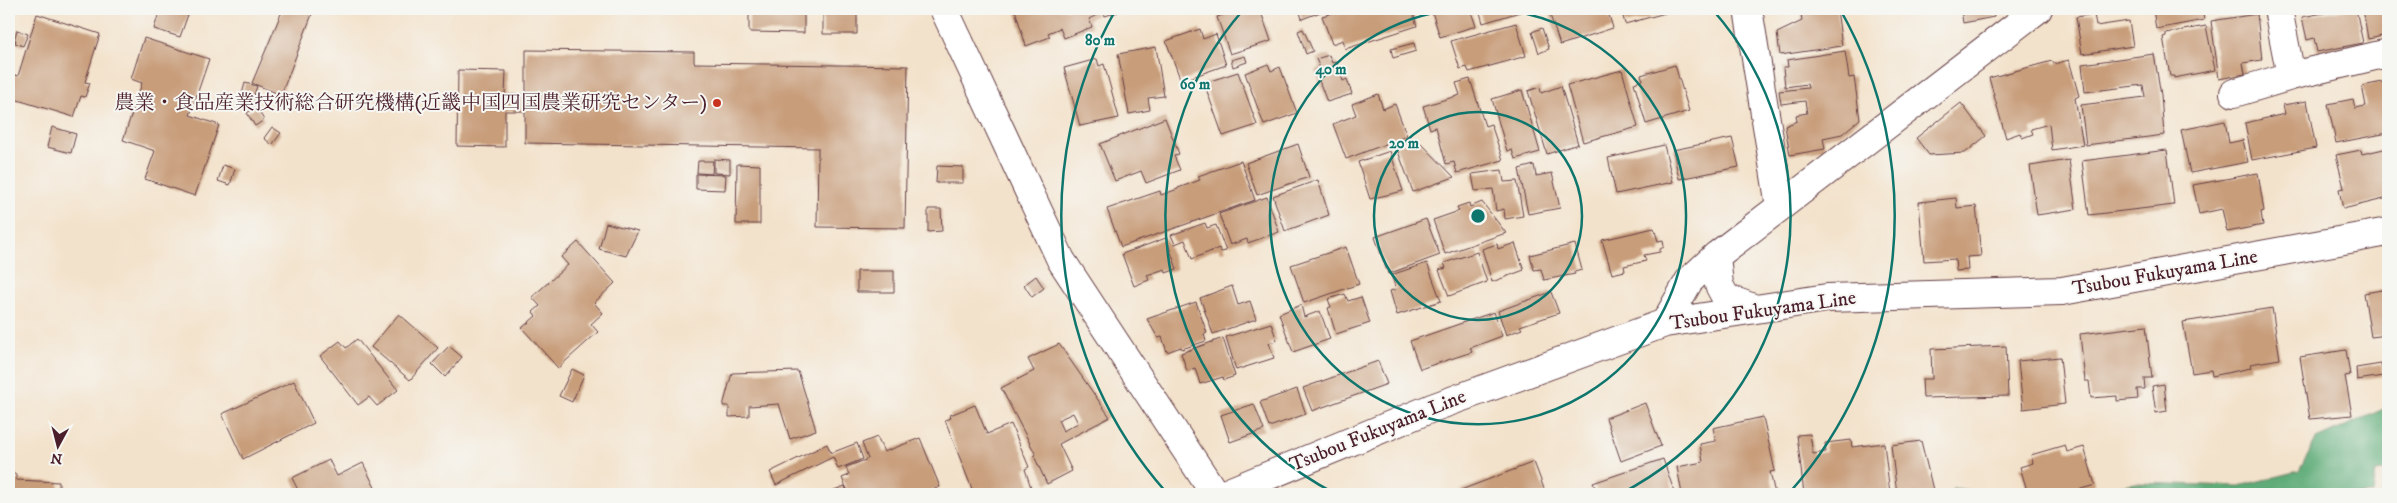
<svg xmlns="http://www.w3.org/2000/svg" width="2397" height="503" font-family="'IM FELL DW Pica','Noto Serif JP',serif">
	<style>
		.forest { fill: #5fac78; stroke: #546652 }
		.building { fill: #c89d7a; fill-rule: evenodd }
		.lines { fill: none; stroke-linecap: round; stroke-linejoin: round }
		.street-casing { stroke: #633c43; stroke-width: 30 }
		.secondary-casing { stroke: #633c43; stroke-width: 30 }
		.street { stroke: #fff; stroke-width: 28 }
		.secondary { stroke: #fff; stroke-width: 28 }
		.ring { fill: none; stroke: #0f766e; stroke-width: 2.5 }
		.poi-dot { fill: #c8321e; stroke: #f6f6f2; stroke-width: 2 }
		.labels { text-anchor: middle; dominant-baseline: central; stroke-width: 4; stroke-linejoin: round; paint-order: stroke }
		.poi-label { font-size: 20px; fill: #4a1f2b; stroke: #f6f6f2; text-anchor: end }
		.street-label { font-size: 20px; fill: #4a1f2b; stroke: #f6f6f2 }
		.centre { fill: #0f766e; stroke: #f6f6f2; stroke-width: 2.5 }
		.ring-label { font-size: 15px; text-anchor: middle; font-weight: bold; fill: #0f766e; stroke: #f6f6f2; stroke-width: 4; stroke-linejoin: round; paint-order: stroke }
	</style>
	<rect width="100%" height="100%" fill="#f6f6f2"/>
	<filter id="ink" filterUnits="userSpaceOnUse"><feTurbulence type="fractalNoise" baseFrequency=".02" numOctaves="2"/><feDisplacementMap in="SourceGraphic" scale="10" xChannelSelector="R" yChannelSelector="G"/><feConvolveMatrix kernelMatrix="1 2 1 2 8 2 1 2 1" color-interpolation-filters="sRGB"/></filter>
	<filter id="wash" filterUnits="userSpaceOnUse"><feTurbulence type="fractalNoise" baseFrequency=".0096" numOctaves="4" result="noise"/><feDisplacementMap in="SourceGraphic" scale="20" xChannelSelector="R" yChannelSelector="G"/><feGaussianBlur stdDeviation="1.12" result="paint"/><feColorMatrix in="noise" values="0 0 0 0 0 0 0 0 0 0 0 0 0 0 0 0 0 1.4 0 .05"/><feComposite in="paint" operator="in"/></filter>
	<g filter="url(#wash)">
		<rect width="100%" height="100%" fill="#f3e2cb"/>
		<path class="forest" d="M2388,407v63l-12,2 -3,22h-310l73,-11 103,3 60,-15 17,-32z
			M1953,488l45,6h-46z"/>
		<g id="blocks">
			<path class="building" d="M160,9h30l-10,28 -26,-8z
				M283,9h31l-33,86 -29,-12z
				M749,9h55v24l-55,-1z
				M823,9h34v25h-34z
				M1019,9h75l3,6 -8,4 3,8 -28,11 -4,-10 -12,5 2,4 -24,9 -11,-36z
				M1102,9h25l-22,7z
				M1242,9h7l1,3 10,-3 11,32 -41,13 -13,-37z
				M1299,9h27v1l-24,9z
				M1332,9h80l5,17 -72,23 -2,-9 -11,4 -10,-28 11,-3z
				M1431,9h39l6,17 -36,11z
				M1479,9h51l-47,14z
				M1560,9h47l6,19 -53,17 -11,-33z
				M1621,9h59l-55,15z
				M1837,9l5,37 -62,9 -3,-22 25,-12 -1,-8z
				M1961,9h32l1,8 -31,6z
				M2153,9h49l2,11 -48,9z
				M2345,9h11l7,34 -46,9 -3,-14 -7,2 -5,-23z
				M2363,9h25v26l-20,4z
				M37,14l63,20 -15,48 5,1 -5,14 -4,-1 -7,21 -63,-19 4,-11 -6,-2v-12l9,3z
				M2094,14l2,12 33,-5 4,25 -51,8 -6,-37z
				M2257,14l5,46 -19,3 2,11 -26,5 -8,-58z
				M1516,23l10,33 -57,16 -2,-5 -7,2 -9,-28z
				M2206,26l9,44 -41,8v-2h-4l-7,-39 3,-1v-3z
				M1542,28l7,21 -10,4 -7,-21z
				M1200,29l3,10 13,-5 10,31 -45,16 -15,-40z
				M1303,29l10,22 -7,3 -8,-23z
				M17,30l11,4 -5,12 -8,-3 1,-3h-2z
				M144,38l65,21 -19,56 29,10 -24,71 -50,-17 10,-28 -32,-11 19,-57 -11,-4z
				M1414,43l2,8 -23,7 -2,-9z
				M1156,47l8,49 -16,2 2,12 -21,4 -11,-60z
				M526,50l168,2v11l214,3 -3,162 -88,-1 1,-79 -293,-5v-32h-20v36l-48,-1 1,-76 48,1 -1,24h21z
				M1845,51l4,27 5,-1 6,42 -18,15 -19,4 2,11 -35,6 -5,-29 12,-5 -1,-6 11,-2 -2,-12 -24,3 -2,-13 29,-3 -1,-4 -22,3 -2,-20h5l-1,-7z
				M2154,54l7,41 3,40 -78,10 -5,-40 64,-8 -2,-12 -58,7 -3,-28z
				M1329,55l3,8 4,-1 7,19 4,-2 5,15 -25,8 -12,-32 5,-2 -4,-9z
				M1245,56l2,6 -14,5 -2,-7z
				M1097,59l2,7 5,-2 15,54 -39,8 -16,-58z
				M2069,60l10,36 -4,2 8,47 -31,5 -3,-26 -18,5 2,5 -11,4 -2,-5 -14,5 -17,-60 63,-17 2,3z
				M1268,64l3,7 9,-4 17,46 -33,12 -19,-52z
				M1675,65l14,46 -43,13 -12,-41 9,-3 -2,-5z
				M1622,70l16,57 -55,15 -16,-57z
				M1238,72l19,53 -34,11 -19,-53z
				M1470,79l15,47 6,-2 12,36 -46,13 -3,-11 -8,2 -10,-37 -6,2 -7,-23 37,-11 -4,-12z
				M2388,81v52l-52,10 -8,-39 25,-5 2,9 11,-2 -4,-20z
				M245,83l12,3 -6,19 -11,-3z
				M1561,86l17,58 -31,10 -19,-63 12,-4 1,6z
				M1522,90l18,62 -25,7 -3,-9 -5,1 -15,-52z
				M1378,94l5,15 12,-5 12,32 -61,23 -13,-35 23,-9 -4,-11z
				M2307,101l9,47 -64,12 -7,-37 40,-9 -2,-9z
				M1961,103l25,33 -21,17 -36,2 -13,-17z
				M256,107l8,13 -9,6 -8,-13z
				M1165,118l14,36 -5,2 6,14 -34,13 -5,-12 -26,10 -15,-37z
				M2225,121l4,22 14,-3 5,22 -58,11 -9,-43z
				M52,127l24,7 -5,19 -24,-6z
				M272,127l9,6 -9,12 -8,-7z
				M1732,138l7,29 -60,12 -6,-29z
				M1414,139l1,4h6l33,34 -41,15 -17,-46z
				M1298,144l11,33 -52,18 -11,-32z
				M1664,145l9,37 -57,12 -8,-36z
				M2388,148v50l-45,11 -4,-20 5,-1 -8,-33 25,-5 1,4z
				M2167,150l7,55 -85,10 -7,-54z
				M1390,151l13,40 -33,8 -12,-37z
				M714,159l16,1v14l-16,-1z
				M2069,160l7,49 -39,6 -7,-49z
				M698,161h15l-1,13 -15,-1z
				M1241,161l14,39 -134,47 -14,-38 53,-18 1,4 17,-6v-1l22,-8 -2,-4z
				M737,164l23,1v59h-24z
				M223,165l12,4 -5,16 -12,-4z
				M1534,165l2,11 16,-3 8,35 -32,6 -9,-45z
				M937,166l26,1v16h-27z
				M1502,170l2,12 13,-1 6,35 -18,3 -1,-10 -8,2 -3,-22 -18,2 -3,-17z
				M2258,173l6,38 -3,1 2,13 -36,7 -5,-23 -23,5 -6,-29z
				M696,174l30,1 -1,15 -29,-1z
				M1318,180l11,35 -44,16 -12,-35z
				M1267,197l12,35 -31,11 -1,-4 -17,6 -11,-31z
				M1956,198l1,10 19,-2 5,50 -14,1 1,13 -12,1 -1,-12 -31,2 -5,-59z
				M1482,202l24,31 -61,21 -12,-34 26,-9 -2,-4 12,-4 1,4z
				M928,209h13l1,22 -14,1z
				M1426,219l14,36 -52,19 -13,-37z
				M606,223l32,8 -12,25 -27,-7z
				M1205,223l2,5 9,-3 10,26 -5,1 -2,-4 -27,11 -7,-19 -10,4 -4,-9z
				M1654,228l4,13 5,-1 1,7 -4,2v3l-16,3 2,6 -22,5 1,5 -13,3 -10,-34z
				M1166,238l11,31 -11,4 -1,-4 -18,6 2,5 -15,6 -12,-32z
				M578,242l37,41 -21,20 9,10 -12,11 7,8 -40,36 -36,-40 14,-12 -3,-4 7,-6 -8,-9 36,-32 -7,-8z
				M1515,243l9,27 -32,12 -10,-33 15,-5 1,5z
				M1575,244l7,26 -8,2 1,2 -31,6 -3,-11 -7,1 -4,-15z
				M1346,247l13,37 -55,19 -13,-38z
				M1477,252l10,30 -38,14 -10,-26 7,-2 -2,-5z
				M1427,263l14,38 -44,14 -7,-24 6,-2 -5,-14z
				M857,271h37v21h-37z
				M1036,276l8,12 -12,9 -8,-12z
				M1232,286l6,19 12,-4 6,18 -43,15 -13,-36z
				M2388,289v46l-17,2 -7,-44z
				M1551,292l8,21 -39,13 2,3 -16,6 -8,-24z
				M1345,294l3,7 13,-4 9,26 -34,11 -8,-26 3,-1 -3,-8z
				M1196,302l11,31 -3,1 2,7 -24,8 -1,-2 -14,5 -5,-15 -4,1 -11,-19z
				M1301,305l3,12 16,-6 10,28 -37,13 -14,-38z
				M2272,308l8,51 -30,5 1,4 -39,8 -1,-6 -19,3 -9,-51z
				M1494,312l8,24 -32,12 2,4 -52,17 -10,-28z
				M399,314l39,34 -28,32 -39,-33z
				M1271,323l6,18 -8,2 5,15 -38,12 -10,-33z
				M2146,326l6,52h-8l1,11h-8l1,10 -21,2v-5l-26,2 -2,-17h-4l-5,-47z
				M1223,338l12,38 -11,4 -1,-3 -23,7 -5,-16 -8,3 -6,-18z
				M357,339l41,51 -21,16 -8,-9 -11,8 -38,-49 20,-15 6,7z
				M1059,344l51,73 -51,27 13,27 -25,13 -13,-28 2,-1 -35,-67 33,-17 -6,-12zM1073,413l5,10 -15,8 -5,-11z
				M449,346l13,11 -17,20 -13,-13z
				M2006,346l2,50 -85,2 -1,-19h10l-1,-30z
				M2346,350l4,25 -5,1 7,39 -42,4 -10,-62z
				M2060,357l5,47 -42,5 -5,-48z
				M1378,361l9,23 -75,27 -9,-23z
				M2381,364l2,12 -26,4 -1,-12z
				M572,369l12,6 -12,27 -13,-6z
				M798,371l18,59 -26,9 -11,-35 -30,2v10l-20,1v-11h-6l9,-33z
				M294,381l20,42 -71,36 -21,-45z
				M2164,384l3,27 -11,2 -4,-27z
				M1297,389l9,25 -37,13 -9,-25z
				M1645,403l16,43 -40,15 -15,-43z
				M1254,404l10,26 -34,12 -9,-27z
				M975,405l12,29 24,-10 18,43 -4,2 8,25h-59l-29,-74 6,-2 -1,-3z
				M1763,417l12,54 -5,1 5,22h-93l-5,-27 26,-5 -3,-18 16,-3 -3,-13z
				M1810,434l3,20 13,-2 -1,-9 26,-3 1,7 32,-4 6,51h-86l-7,-59z
				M877,437l7,15 36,-14 20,49 -18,7h-73l-7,-16 7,-3 -3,-8 22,-8 -6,-16z
				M1921,441l13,53h-37l-6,-49z
				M857,443l6,16 -25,10 -5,-12 -57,28 -6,-13 57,-28 4,9z
				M2065,445l2,7 17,-5 11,38 -31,9h-36l-8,-27 13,-4 -2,-8z
				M1663,459l12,35h-77l-5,-11z
				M329,460l8,16 26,-13 15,31h-78l-8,-16z
				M1534,462l12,32h-83l-2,-4z
				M9,474h7v6l43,2v12h-50z
				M845,486l3,8h-25z"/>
		</g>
	</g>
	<g filter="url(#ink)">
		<use href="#blocks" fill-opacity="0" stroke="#633c43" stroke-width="1"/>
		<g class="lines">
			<g class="street-casing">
				<path id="street" d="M944,9l117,251 154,234
					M1748,9l32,197
					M2278,9l13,67
					M2234,93l57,-17 97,-23"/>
			</g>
			<g class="secondary-casing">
				<path id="secondary" d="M1716,256l3,29 7,13 27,10
					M1665,323l24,-42 27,-25 322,-247
					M1224,494l208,-86 233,-85 162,-25 235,-7 326,-59"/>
			</g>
			<use href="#street" class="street"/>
			<use href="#secondary" class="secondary"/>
		</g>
	</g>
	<g class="ring">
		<circle cx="1478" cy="216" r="104"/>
		<path d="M1496 9A208 208 0 1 1 1460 9"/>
		<path d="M1336 494A312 312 0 0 1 1244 9M1712 9A312 312 0 0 1 1620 494"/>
		<path d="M1166 492A417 417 0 0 1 1115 11M1841 11A417 417 0 0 1 1790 492"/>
	</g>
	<circle class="poi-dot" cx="717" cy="103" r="5"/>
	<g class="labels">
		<g class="poi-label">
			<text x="707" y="103">農業・食品産業技術総合研究機構(近畿中国四国農業研究センター)</text>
		</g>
		<g class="street-label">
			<text transform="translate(2165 273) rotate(-10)">Tsubou Fukuyama Line</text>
			<text transform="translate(1763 311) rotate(-8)">Tsubou Fukuyama Line</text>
			<text transform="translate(1378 431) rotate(-22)">Tsubou Fukuyama Line</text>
		</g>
	</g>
	<circle cx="1478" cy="216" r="8" class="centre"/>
	<g class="ring-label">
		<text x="1100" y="45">80 m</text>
		<text x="1331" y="74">40 m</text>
		<text x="1195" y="89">60 m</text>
		<text x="1404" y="148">20 m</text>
	</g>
	<rect width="2397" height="503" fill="none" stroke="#f6f6f2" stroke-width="30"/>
	<g transform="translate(58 446) rotate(187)" stroke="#f6f6f2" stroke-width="4" paint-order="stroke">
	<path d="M0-4L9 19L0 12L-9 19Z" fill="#4a1f2b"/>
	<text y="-8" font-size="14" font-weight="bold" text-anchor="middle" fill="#4a1f2b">N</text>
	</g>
</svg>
